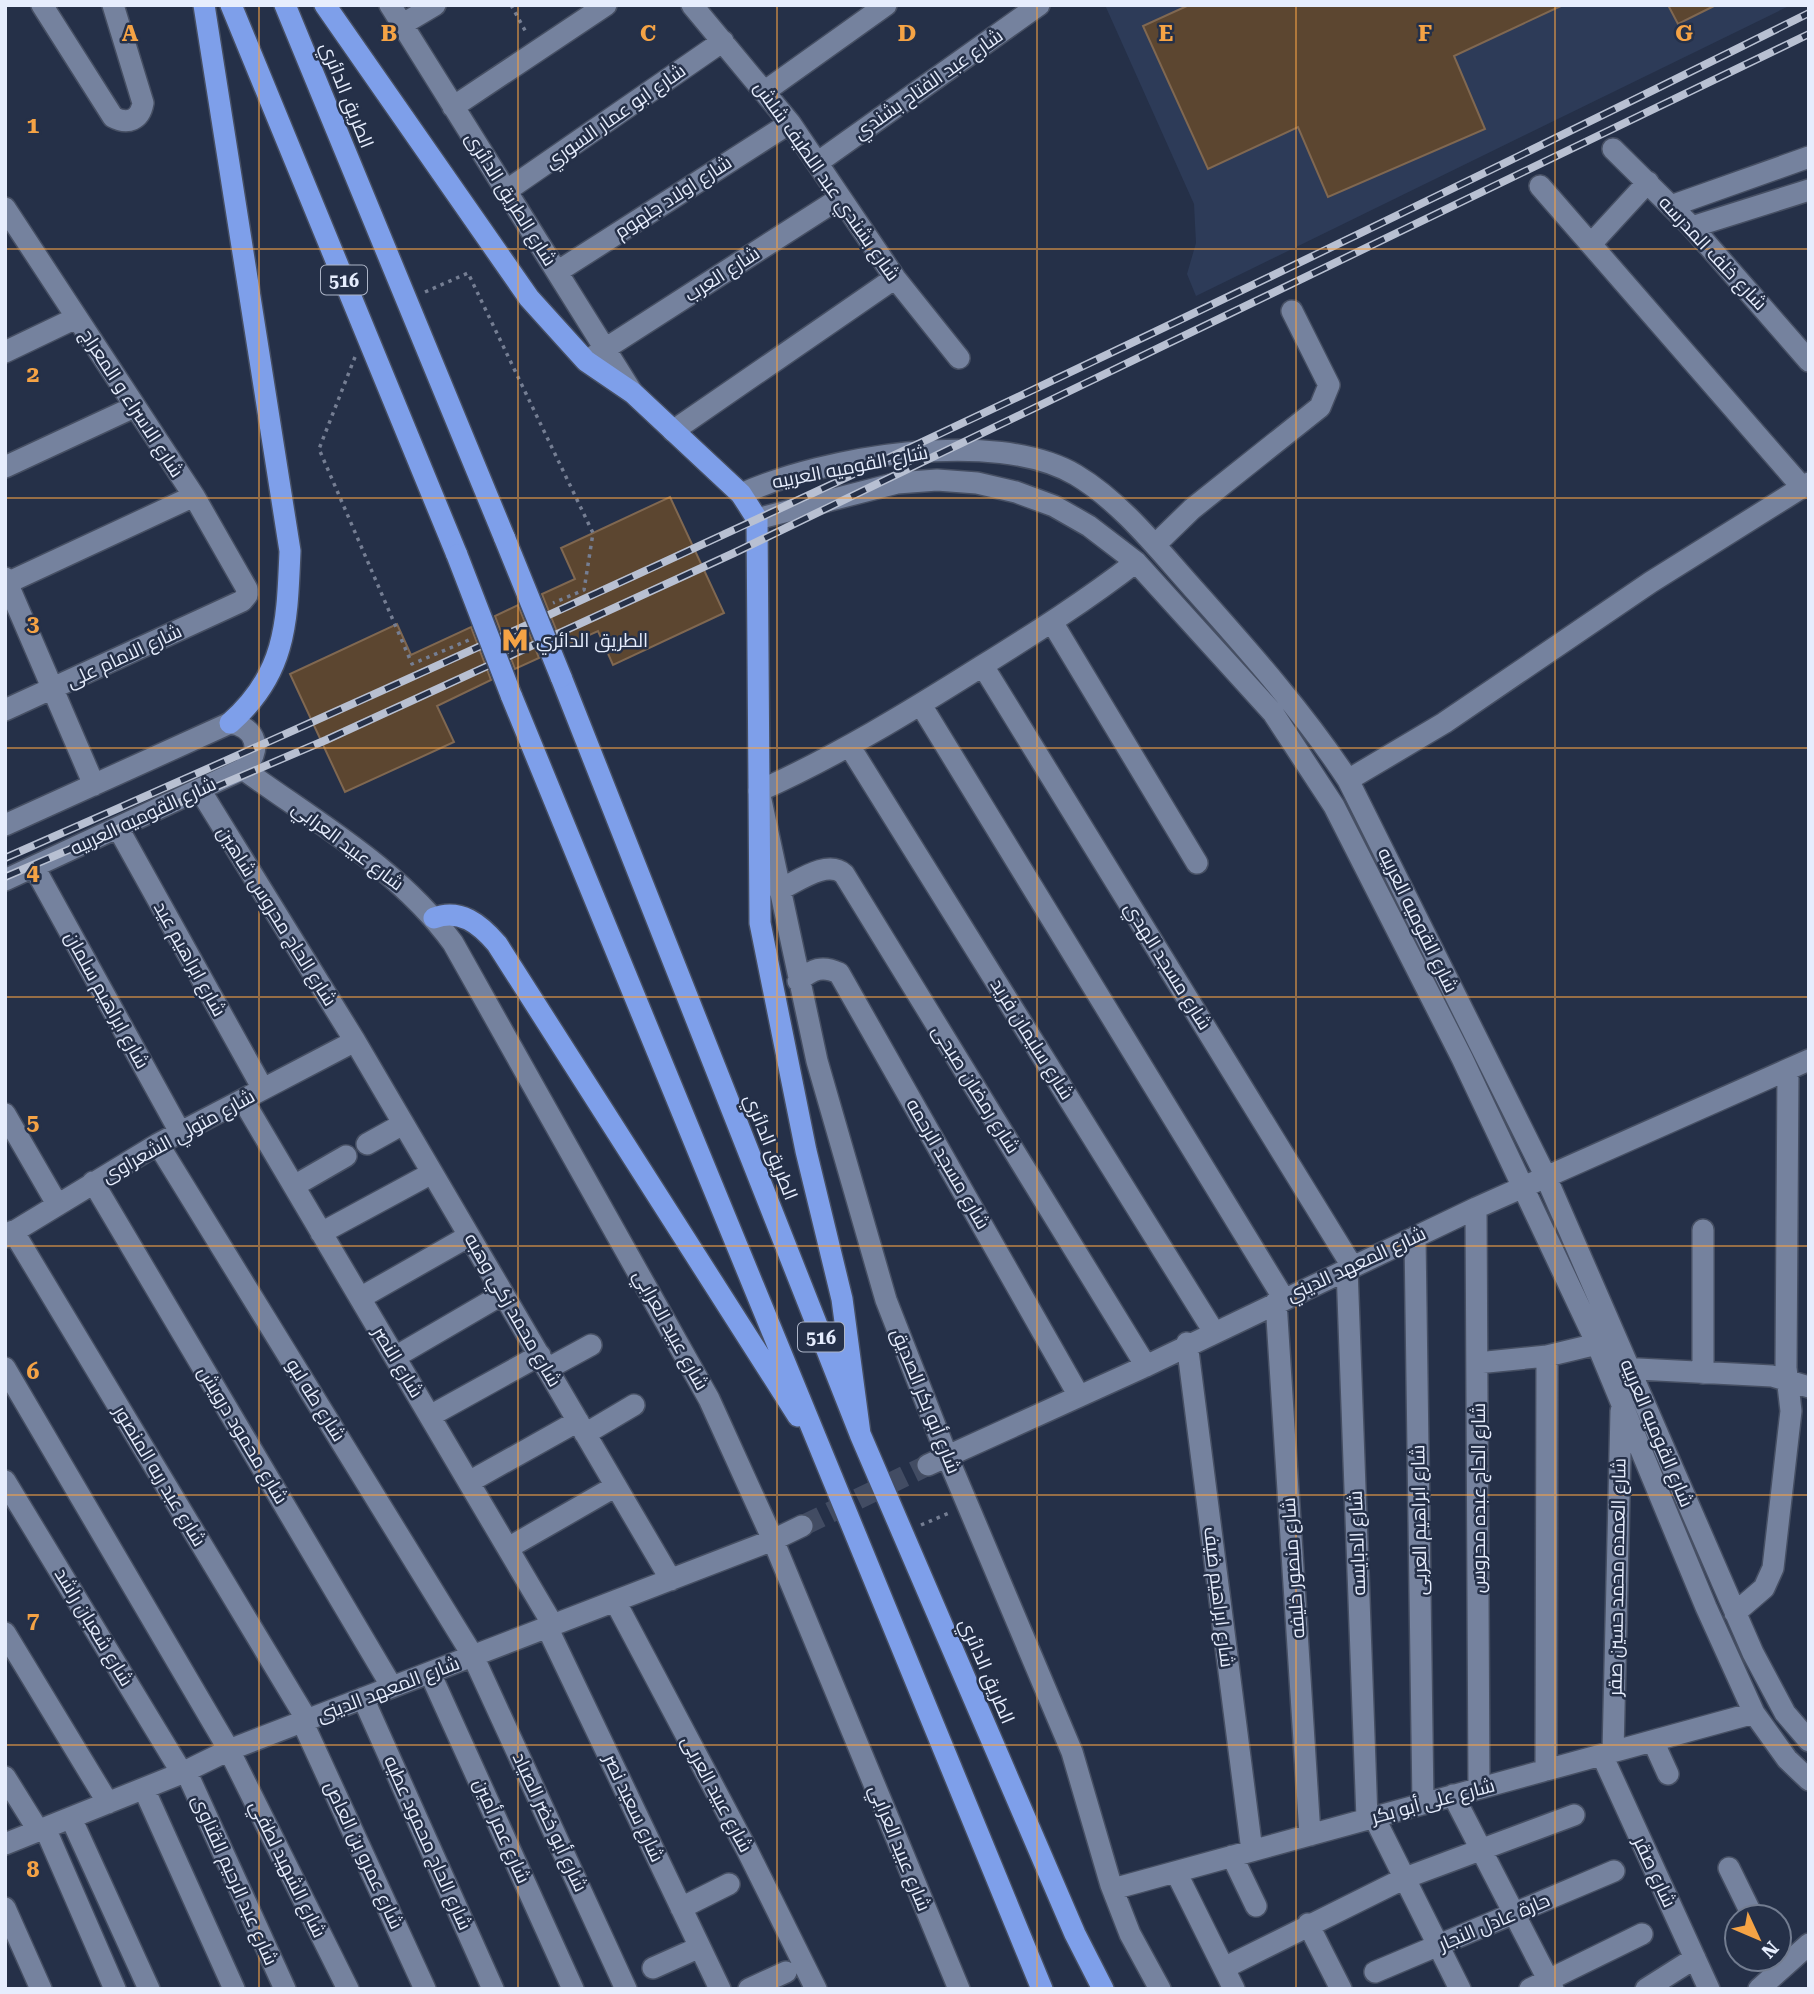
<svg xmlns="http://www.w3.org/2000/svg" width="1814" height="1994" font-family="'Roboto Serif',Cairo,serif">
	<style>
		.built { fill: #2d3b58 }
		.building { fill: #5c4630; stroke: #806851; stroke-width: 2 }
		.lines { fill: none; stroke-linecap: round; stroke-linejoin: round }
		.minor-tunnel { stroke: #424c63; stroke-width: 21; stroke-dasharray: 21 10; stroke-linecap: butt }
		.minor-casing { stroke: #464f63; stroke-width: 24 }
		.highway-casing { stroke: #464f63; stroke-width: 24 }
		.path { stroke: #757e93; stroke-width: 3.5; stroke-dasharray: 3.5 5; stroke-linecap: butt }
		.minor { stroke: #75829e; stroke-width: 21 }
		.highway { stroke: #7e9fea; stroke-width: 21 }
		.rail-casing { stroke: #b8c0d2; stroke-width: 8 }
		.rail { stroke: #253048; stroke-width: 5; stroke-dasharray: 16; stroke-linecap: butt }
		.highway-bridge-casing { stroke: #464f63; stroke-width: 24; stroke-linecap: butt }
		.highway-bridge { stroke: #7e9fea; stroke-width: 21 }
		.grid { fill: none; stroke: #f5a345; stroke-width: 2; stroke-opacity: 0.55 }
		.labels { text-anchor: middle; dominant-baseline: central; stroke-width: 5; stroke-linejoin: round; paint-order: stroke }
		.shield { fill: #253048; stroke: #acb4c7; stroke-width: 2 }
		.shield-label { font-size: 18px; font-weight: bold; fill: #e6edfd }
		.street-label { font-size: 19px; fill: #e6edfd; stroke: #253048 }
		.poi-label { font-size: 19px; fill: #e6edfd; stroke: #253048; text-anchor: start }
		.grid-label { font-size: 23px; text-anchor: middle; font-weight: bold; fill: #f5a345; stroke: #253048; stroke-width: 5; stroke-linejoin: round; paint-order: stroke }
	</style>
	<rect width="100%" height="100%" fill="#253048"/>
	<path class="built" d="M1105,5h686l-595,291 -9,-22 9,-31 -2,-39z"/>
	<path class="building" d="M1189,5h374l-109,51 31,73 -157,68 -30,-70 -90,42 -65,-143z
		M1668,5h48l-38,19z
		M670,497l54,116 -111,52 -15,-34 -35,16 -21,-53 33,-15 -14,-31z
		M518,605l21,53 -24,11 -20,-53z
		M397,624l14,31 60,-28 20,53 -54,26 17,36 -109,50 -55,-118z"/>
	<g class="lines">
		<path class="minor-tunnel" d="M802,1526l126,-61"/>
		<g class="minor-casing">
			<path id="minor" d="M42,5l71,112c15,8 27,3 30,-14l-30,-98
				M390,5l242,387
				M692,5l98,118 105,155 64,80
				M403,24l32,-19
				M764,92l122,-87
				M453,107l153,-102
				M1613,149l79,78 117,134
				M817,163l222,-158
				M1540,186l262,301
				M506,191l217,-150
				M1671,206l138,-49
				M5,208l189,288 53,93v6l-5,6 -237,109
				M1692,227l117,-37
				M1591,244l57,-62
				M557,272l233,-149
				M5,352l71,-34
				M594,356l246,-158
				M673,431l222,-153
				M5,467l129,-60
				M741,494c83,-37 253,-67 335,-19 45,27 81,73 115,111 55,62 111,124 157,194l198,397 207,476 32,60 24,28
				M757,519l140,-36 40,-3 40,3 39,9 38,14 35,20 47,36 137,151 61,93 128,252 135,286 109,263 48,106 33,46 22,21
				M1155,545l37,-36 128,-102 9,-22 -37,-74
				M1136,562c-49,38 -101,71 -154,104 -73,46 -145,90 -223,125l58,270 69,239 61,156 125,296 39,133 19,49 30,55
				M5,578l89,207
				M5,584l189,-88
				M1052,622l145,241
				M983,666l369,600
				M921,705l363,594
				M850,747l364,585
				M243,769c73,53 156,100 210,174l256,456 64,141 186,449
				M1348,780l96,-57 207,-141 158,-99
				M200,790l155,251 316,539
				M5,825l225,-102c27,4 33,28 13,46l-238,111
				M118,828l145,261
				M34,867l146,265
				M779,890c18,-8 48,-31 65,-16l302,492
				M798,981c15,-12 24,-16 41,-8l240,423
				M243,1100l310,525
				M5,1114l52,90
				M158,1144l315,512 153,333
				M367,1144l36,-20
				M93,1182l299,505
				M294,1186l52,-30
				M1476,1208l3,580
				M13,1231l294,489
				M321,1233l111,-60
				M5,1237l153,-93 197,-103
				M1415,1237l8,567
				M1347,1268l20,551
				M360,1298l109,-62
				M1276,1302l34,533
				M1187,1343l65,508
				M395,1357l108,-63
				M1477,1363l70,-7
				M5,1368l224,382 119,239
				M1619,1368l153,8 37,11
				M547,1369l44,-24
				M1703,1373v-143
				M430,1416l110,-61
				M585,1434l49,-29
				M928,1465l218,-99 330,-158 333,-148
				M5,1481l177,292
				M469,1482l109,-61
				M508,1548l108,-62
				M615,1601l132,249 69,139
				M1735,1613l29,-25 9,-20 18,-157 -5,-43 2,-298
				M547,1627l173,362
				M5,1633l103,170
				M430,1673l143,316
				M363,1698l130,291
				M302,1721l123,268
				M1653,1741l15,33
				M1613,1752l8,-341
				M1602,1755l107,234
				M1546,1770l1,-414 50,-12
				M186,1771l99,218
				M5,1777l33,53
				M144,1789l90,200
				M1453,1795l100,194
				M1374,1817l86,172
				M71,1818l78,171
				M45,1828l70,161
				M5,1844l177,-71 47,-23 544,-210 29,-14
				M1232,1856l24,50
				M1729,1868l24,49
				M1176,1872l58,117
				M1113,1889l641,-176
				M5,1908l36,81
				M681,1908l48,-24
				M1308,1924l33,65
				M653,1968l47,-21
				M1224,1968l181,-90 169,-63
				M1375,1972l239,-101
				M749,1989l37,-17
				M1530,1989l112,-55
				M1646,1989l49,-31
				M1759,1989l50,-45"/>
		</g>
		<g class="highway-casing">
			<path id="highway" d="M204,5l86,546c-3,70 -3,122 -60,172
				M231,5l226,550
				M285,5l220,534
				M325,5l204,293 57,63 47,32 108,101 16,25 3,404 46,228 36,148 18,135
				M561,677l299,757 215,500 28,55
				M511,695l531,1294
				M434,918c26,-10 46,6 63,26l301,472"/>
		</g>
		<path class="path" d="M511,5l16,29
			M425,292l43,-19 125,260 -9,57 -31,13
			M355,357l-36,92 93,215 57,-24
			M921,1525l28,-12"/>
		<use href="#minor" class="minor"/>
		<use href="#highway" class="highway"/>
		<g class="rail-casing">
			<path id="rail" d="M5,858c609,-266 1209,-549 1804,-845
				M5,877l321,-137 408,-187 1075,-519"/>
		</g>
		<use href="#rail" class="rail"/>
		<g class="highway-bridge-casing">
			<path id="highway-bridge" d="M505,539l56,138
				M457,555l54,140"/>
		</g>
		<use href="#highway-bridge" class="highway-bridge"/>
	</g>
	<path class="grid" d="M259,5v1984M518,5v1984M777,5v1984M1037,5v1984M1296,5v1984M1555,5v1984M5,249h1804M5,498h1804M5,748h1804M5,997h1804M5,1246h1804M5,1495h1804M5,1745h1804"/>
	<defs>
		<g id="metro-bare" transform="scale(2.1)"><path d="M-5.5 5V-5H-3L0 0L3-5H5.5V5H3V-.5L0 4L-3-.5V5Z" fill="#f5a345" stroke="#253048" stroke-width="2.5" paint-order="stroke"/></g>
	</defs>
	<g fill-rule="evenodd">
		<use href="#metro-bare" x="515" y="640"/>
	</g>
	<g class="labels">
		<g class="shield">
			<rect x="321" y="265.5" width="46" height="29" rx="5"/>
			<rect x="798" y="1322.5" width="46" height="29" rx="5"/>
		</g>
		<g class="shield-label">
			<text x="344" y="280">516</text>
			<text x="821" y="1337">516</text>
		</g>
		<g class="street-label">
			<text transform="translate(928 84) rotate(-35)">شارع عبد الفتاح بشندي</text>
			<text transform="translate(347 95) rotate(68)">الطريق الدائري</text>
			<text transform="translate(615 116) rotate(-35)">شارع ابو عمار السوري</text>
			<text transform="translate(827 181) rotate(55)">شارع بشندي عبد اللطيف شلش</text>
			<text transform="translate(673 197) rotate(-33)">شارع اولاد جلهوم</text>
			<text transform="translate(511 199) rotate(58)">شارع الطريق الدائرى</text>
			<text transform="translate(1713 253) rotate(47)">شارع خلف المدرسه</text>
			<text transform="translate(722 274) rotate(-33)">شارع العرب</text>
			<text transform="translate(132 403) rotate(57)">شارع الاسراء و المعراج</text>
			<text transform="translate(850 467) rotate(-11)">شارع القوميه العربيه</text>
			<text transform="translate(124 656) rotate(-25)">شارع الامام على</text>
			<text transform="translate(143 816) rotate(-25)">شارع القوميه العربيه</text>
			<text transform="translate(348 846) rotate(37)">شارع عبيد العرابي</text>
			<text transform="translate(277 916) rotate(58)">شارع الحاج محروس شاهين</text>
			<text transform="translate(1418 920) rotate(64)">شارع القوميه العربيه</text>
			<text transform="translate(190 959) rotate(61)">شارع ابراهيم عيد</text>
			<text transform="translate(1168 966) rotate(58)">شارع مسجد الهدي</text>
			<text transform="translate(107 1000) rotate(61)">شارع ابراهيم سلمان</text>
			<text transform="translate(1032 1039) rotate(58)">شارع سليمان فريد</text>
			<text transform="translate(976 1089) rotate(58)">شارع رمضان صبحى</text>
			<text transform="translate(178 1136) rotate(-29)">شارع متولي الشعراوى</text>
			<text transform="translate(771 1147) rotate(68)">الطريق الدائري</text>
			<text transform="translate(948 1164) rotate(60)">شارع مسجد الرحمه</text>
			<text transform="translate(1356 1264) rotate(-25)">شارع المعهد الديني</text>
			<text transform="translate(513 1310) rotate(60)">شارع محمد زكي وهبه</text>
			<text transform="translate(671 1330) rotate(61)">شارع عبيد العرابي</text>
			<text transform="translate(398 1362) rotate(59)">شارع النصر</text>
			<text transform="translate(316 1400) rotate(58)">شارع طه لبو</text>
			<text transform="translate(926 1401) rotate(68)">شارع أبو بكر الصديق</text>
			<text transform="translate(1657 1433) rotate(67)">شارع القوميه العربيه</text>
			<text transform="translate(243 1435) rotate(59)">شارع محمود درويش</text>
			<text transform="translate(160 1476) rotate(59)">شارع عبد ربه المنصور</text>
			<text transform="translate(1478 1498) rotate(-90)">شارع الحاج عبده محروس</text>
			<text transform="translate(1419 1520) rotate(-91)">شارع ابراهيم العربى</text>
			<text transform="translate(1357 1543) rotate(-92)">شارع الدبايسه</text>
			<text transform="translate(1293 1568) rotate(-94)">شارع منصور خليفه</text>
			<text transform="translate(1617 1577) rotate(-89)">شارع العمده محمد حسين صقر</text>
			<text transform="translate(1219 1597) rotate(83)">شارع ابراهيم ضيف</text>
			<text transform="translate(94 1627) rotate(59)">شارع شعبان راشد</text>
			<text transform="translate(987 1671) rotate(67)">الطريق الدائري</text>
			<text transform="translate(388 1689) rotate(-21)">شارع المعهد الدينى</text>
			<text transform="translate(717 1794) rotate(62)">شارع عبيد العربى</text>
			<text transform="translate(1433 1801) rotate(-15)">شارع على أبو بكر</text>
			<text transform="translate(634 1808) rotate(65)">شارع سعيد نصر</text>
			<text transform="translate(550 1822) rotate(65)">شارع أبو خضر الصياد</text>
			<text transform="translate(502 1831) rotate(66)">شارع عمر أمين</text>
			<text transform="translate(428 1843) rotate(66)">شارع الحاج محمود عطيه</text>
			<text transform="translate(900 1848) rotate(68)">شارع عبيد العرابي</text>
			<text transform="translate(364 1855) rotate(65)">شارع عمرو بن العاص</text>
			<text transform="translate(288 1869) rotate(64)">شارع الشهيد لطفي</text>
			<text transform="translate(1655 1872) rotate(65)">شارع صقر</text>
			<text transform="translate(235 1880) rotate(66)">شارع عبد الرحيم القناوى</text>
			<text transform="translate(1494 1922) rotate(-23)">حارة عادل النجار</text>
		</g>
		<g class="poi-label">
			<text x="536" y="640">الطريق الدائري</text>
		</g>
	</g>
	<g class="grid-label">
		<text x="130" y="41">A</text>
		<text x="389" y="41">B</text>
		<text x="648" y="41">C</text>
		<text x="907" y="41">D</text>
		<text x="1166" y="41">E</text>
		<text x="1425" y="41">F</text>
		<text x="1684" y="41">G</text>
		<text x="33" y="133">1</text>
		<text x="33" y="382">2</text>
		<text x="33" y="631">3</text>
		<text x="33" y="880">4</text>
		<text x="33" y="1130">5</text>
		<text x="33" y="1379">6</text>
		<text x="33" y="1628">7</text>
		<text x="33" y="1877">8</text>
	</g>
	<rect width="1814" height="1994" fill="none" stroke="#e6edfd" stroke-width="14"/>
	<g transform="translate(1758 1938) rotate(134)"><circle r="33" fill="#253048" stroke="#727c90" stroke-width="2"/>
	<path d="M0-5L12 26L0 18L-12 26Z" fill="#f5a345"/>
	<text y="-10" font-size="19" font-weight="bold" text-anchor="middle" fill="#e6edfd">N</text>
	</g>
</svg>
